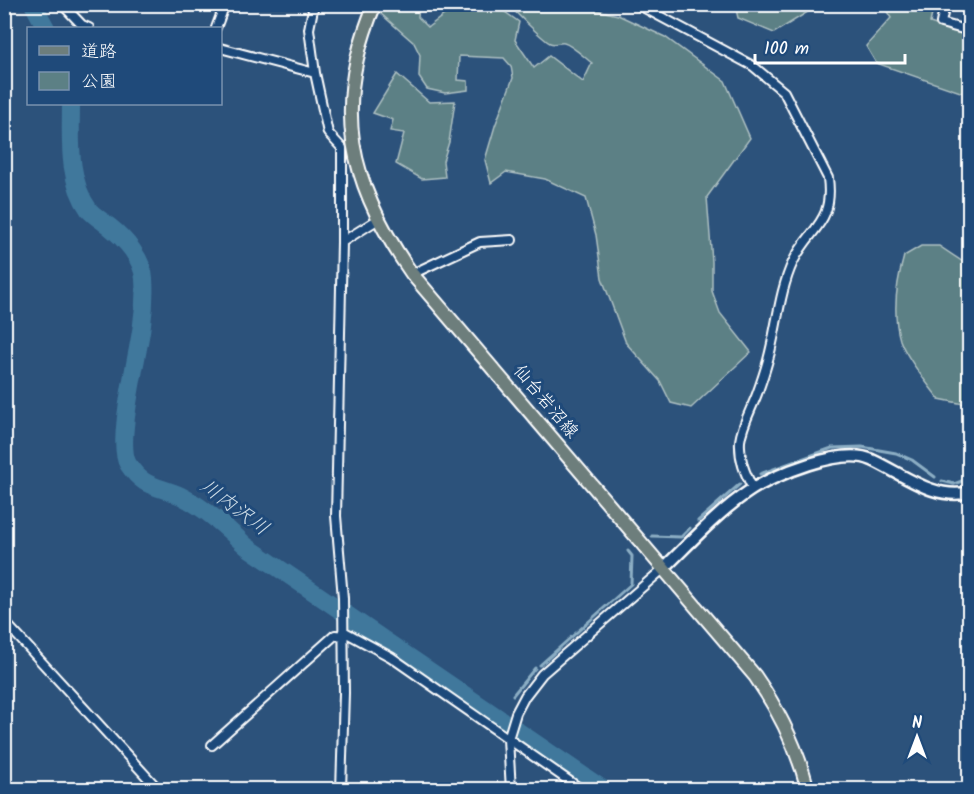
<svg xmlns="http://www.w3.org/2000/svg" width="974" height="794" font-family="Kalam,'Klee One',sans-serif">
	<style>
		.green { fill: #5c8085; stroke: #aec0c2; stroke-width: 1.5 }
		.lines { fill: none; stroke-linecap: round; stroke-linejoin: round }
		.stream { stroke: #8caec4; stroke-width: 3 }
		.river { stroke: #40789c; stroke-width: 18 }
		.street-casing { stroke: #fff; stroke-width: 12 }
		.secondary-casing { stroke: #fff; stroke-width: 15 }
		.primary-casing { stroke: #fff; stroke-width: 16 }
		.street { stroke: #1f4a7a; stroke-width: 8 }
		.secondary { stroke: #1f4a7a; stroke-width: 10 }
		.primary { stroke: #6d7e7c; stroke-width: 12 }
		.labels { text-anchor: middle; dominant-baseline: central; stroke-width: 6; stroke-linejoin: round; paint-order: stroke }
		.street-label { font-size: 18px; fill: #fff; stroke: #1f4a7a }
		.water-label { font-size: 20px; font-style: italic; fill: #cfdde6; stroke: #1f4a7a }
	</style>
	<rect width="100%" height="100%" fill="#2c527b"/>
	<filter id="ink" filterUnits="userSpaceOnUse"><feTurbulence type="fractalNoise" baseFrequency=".0167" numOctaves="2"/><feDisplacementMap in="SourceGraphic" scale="12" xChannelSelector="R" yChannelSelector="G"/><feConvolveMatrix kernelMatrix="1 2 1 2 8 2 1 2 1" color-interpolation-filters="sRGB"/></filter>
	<g filter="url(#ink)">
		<path class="green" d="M383,5h36l-1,12 10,10 24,-18 46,-2 21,15 -4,18 19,28 15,-12 34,26 9,-19c-7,-5 -20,-18 -28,-20 -4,-1 -9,2 -14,0 -5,-2 -39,-34 -40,-38h65l43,10 47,22 60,44 25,57 -43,59 5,65v29l8,22 31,39 -60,56 -20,-5 -11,-22 -34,-38 -24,-65 -6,-43 -10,-37 -41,-19 -39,-7 -15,11 -6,-23 10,-34 18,-48 -2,-12 -7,-8 -45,-2 -1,24 10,1v9l-23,3 -18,-4 -8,-12 1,-22 -6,-12 -34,-30z
			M735,5v-1l84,1 -45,28 -36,-15z
			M883,5h51l-4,18 39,13v59l-93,-32 -10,-17 25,-28z
			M397,74l32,28 26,-1 -6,41 -6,19 2,16 -23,2 -26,-15 8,-31 -14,-2 3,-11 -20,-7z
			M921,246h18l30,20v139l-30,-6c-11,-14 -34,-44 -39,-59 -8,-28 -4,-56 4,-84z"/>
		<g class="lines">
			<path class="stream" d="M760,474l72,-26 30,-1 34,6 16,7 23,17
				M942,481l12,3 16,-6
				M698,521l42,-37
				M652,536l29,1 9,-9
				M540,665l91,-81 1,-28 -4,-5
				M513,695l22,-27
				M504,721l1,-6"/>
			<path class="river" d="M33,4l13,24
				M71,104c0,35 -4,75 18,106 5,6 15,12 21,17 15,12 33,32 34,52 1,15 0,31 -2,45 -3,29 -27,118 -14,140 16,25 29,21 53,32 24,12 45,31 65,50l358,244"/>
			<g class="street-casing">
				<path id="street" d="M62,4l20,21 7,3
					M314,4l-5,25 6,44
					M637,4l116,62 31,26 44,86c6,46 -18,49 -35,84 -14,30 -16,66 -25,98 -3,11 -7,23 -11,34 -6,16 -15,31 -17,47 -1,19 5,32 13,48
					M945,4l-4,19 29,8
					M4,8l4,-4
					M216,28l9,-24
					M220,48l95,25 13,60 14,15v94
					M412,274l68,-32 32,-2
					M4,621l155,169
					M343,631l48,26 191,133
					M212,745l123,-110 9,1
					M341,790l3,-97 -1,-95 -7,-82 6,-274 35,-22
					M511,790l-3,-51 8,-26 9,-17 17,-22 121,-105"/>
			</g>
			<g class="secondary-casing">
				<path id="secondary" d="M663,569c26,-25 55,-57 85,-77 25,-17 95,-46 124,-32 31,14 62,41 98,32"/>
			</g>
			<g class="primary-casing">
				<path id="primary" d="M375,4c-44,103 -26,180 37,270l343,402c25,36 42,71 53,114"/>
			</g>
			<use href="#street" class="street"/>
			<use href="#secondary" class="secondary"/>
			<use href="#primary" class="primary"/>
		</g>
	</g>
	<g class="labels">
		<g class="street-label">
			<text transform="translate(545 402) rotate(50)">仙台岩沼線</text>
		</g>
		<g class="water-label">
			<text transform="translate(234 508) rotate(37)">川内沢川</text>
		</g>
	</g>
	<rect width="974" height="794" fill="none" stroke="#1f4a7a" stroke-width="24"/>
	<rect x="12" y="12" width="950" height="770" fill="none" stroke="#fff" stroke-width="2" filter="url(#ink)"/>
	<rect x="27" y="27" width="195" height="78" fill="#1f4a7a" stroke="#7992af" stroke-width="1.5"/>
	<rect x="39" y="46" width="30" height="9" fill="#6d7e7c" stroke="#7992af" stroke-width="1.5"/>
	<text x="81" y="57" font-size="18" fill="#ffffff">道路</text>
	<rect x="39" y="72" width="30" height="18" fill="#5c8085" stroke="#7992af" stroke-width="1.5"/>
	<text x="81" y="87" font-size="18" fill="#ffffff">公園</text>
	<g transform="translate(917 737)" stroke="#1f4a7a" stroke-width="4.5" paint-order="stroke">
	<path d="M0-4.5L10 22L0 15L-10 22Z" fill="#ffffff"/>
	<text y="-9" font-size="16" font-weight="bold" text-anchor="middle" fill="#ffffff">N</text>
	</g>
	<path d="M755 54v9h150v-9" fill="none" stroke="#ffffff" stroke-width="3"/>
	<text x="764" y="54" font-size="18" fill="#ffffff" stroke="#1f4a7a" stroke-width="4.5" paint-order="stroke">100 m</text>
</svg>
